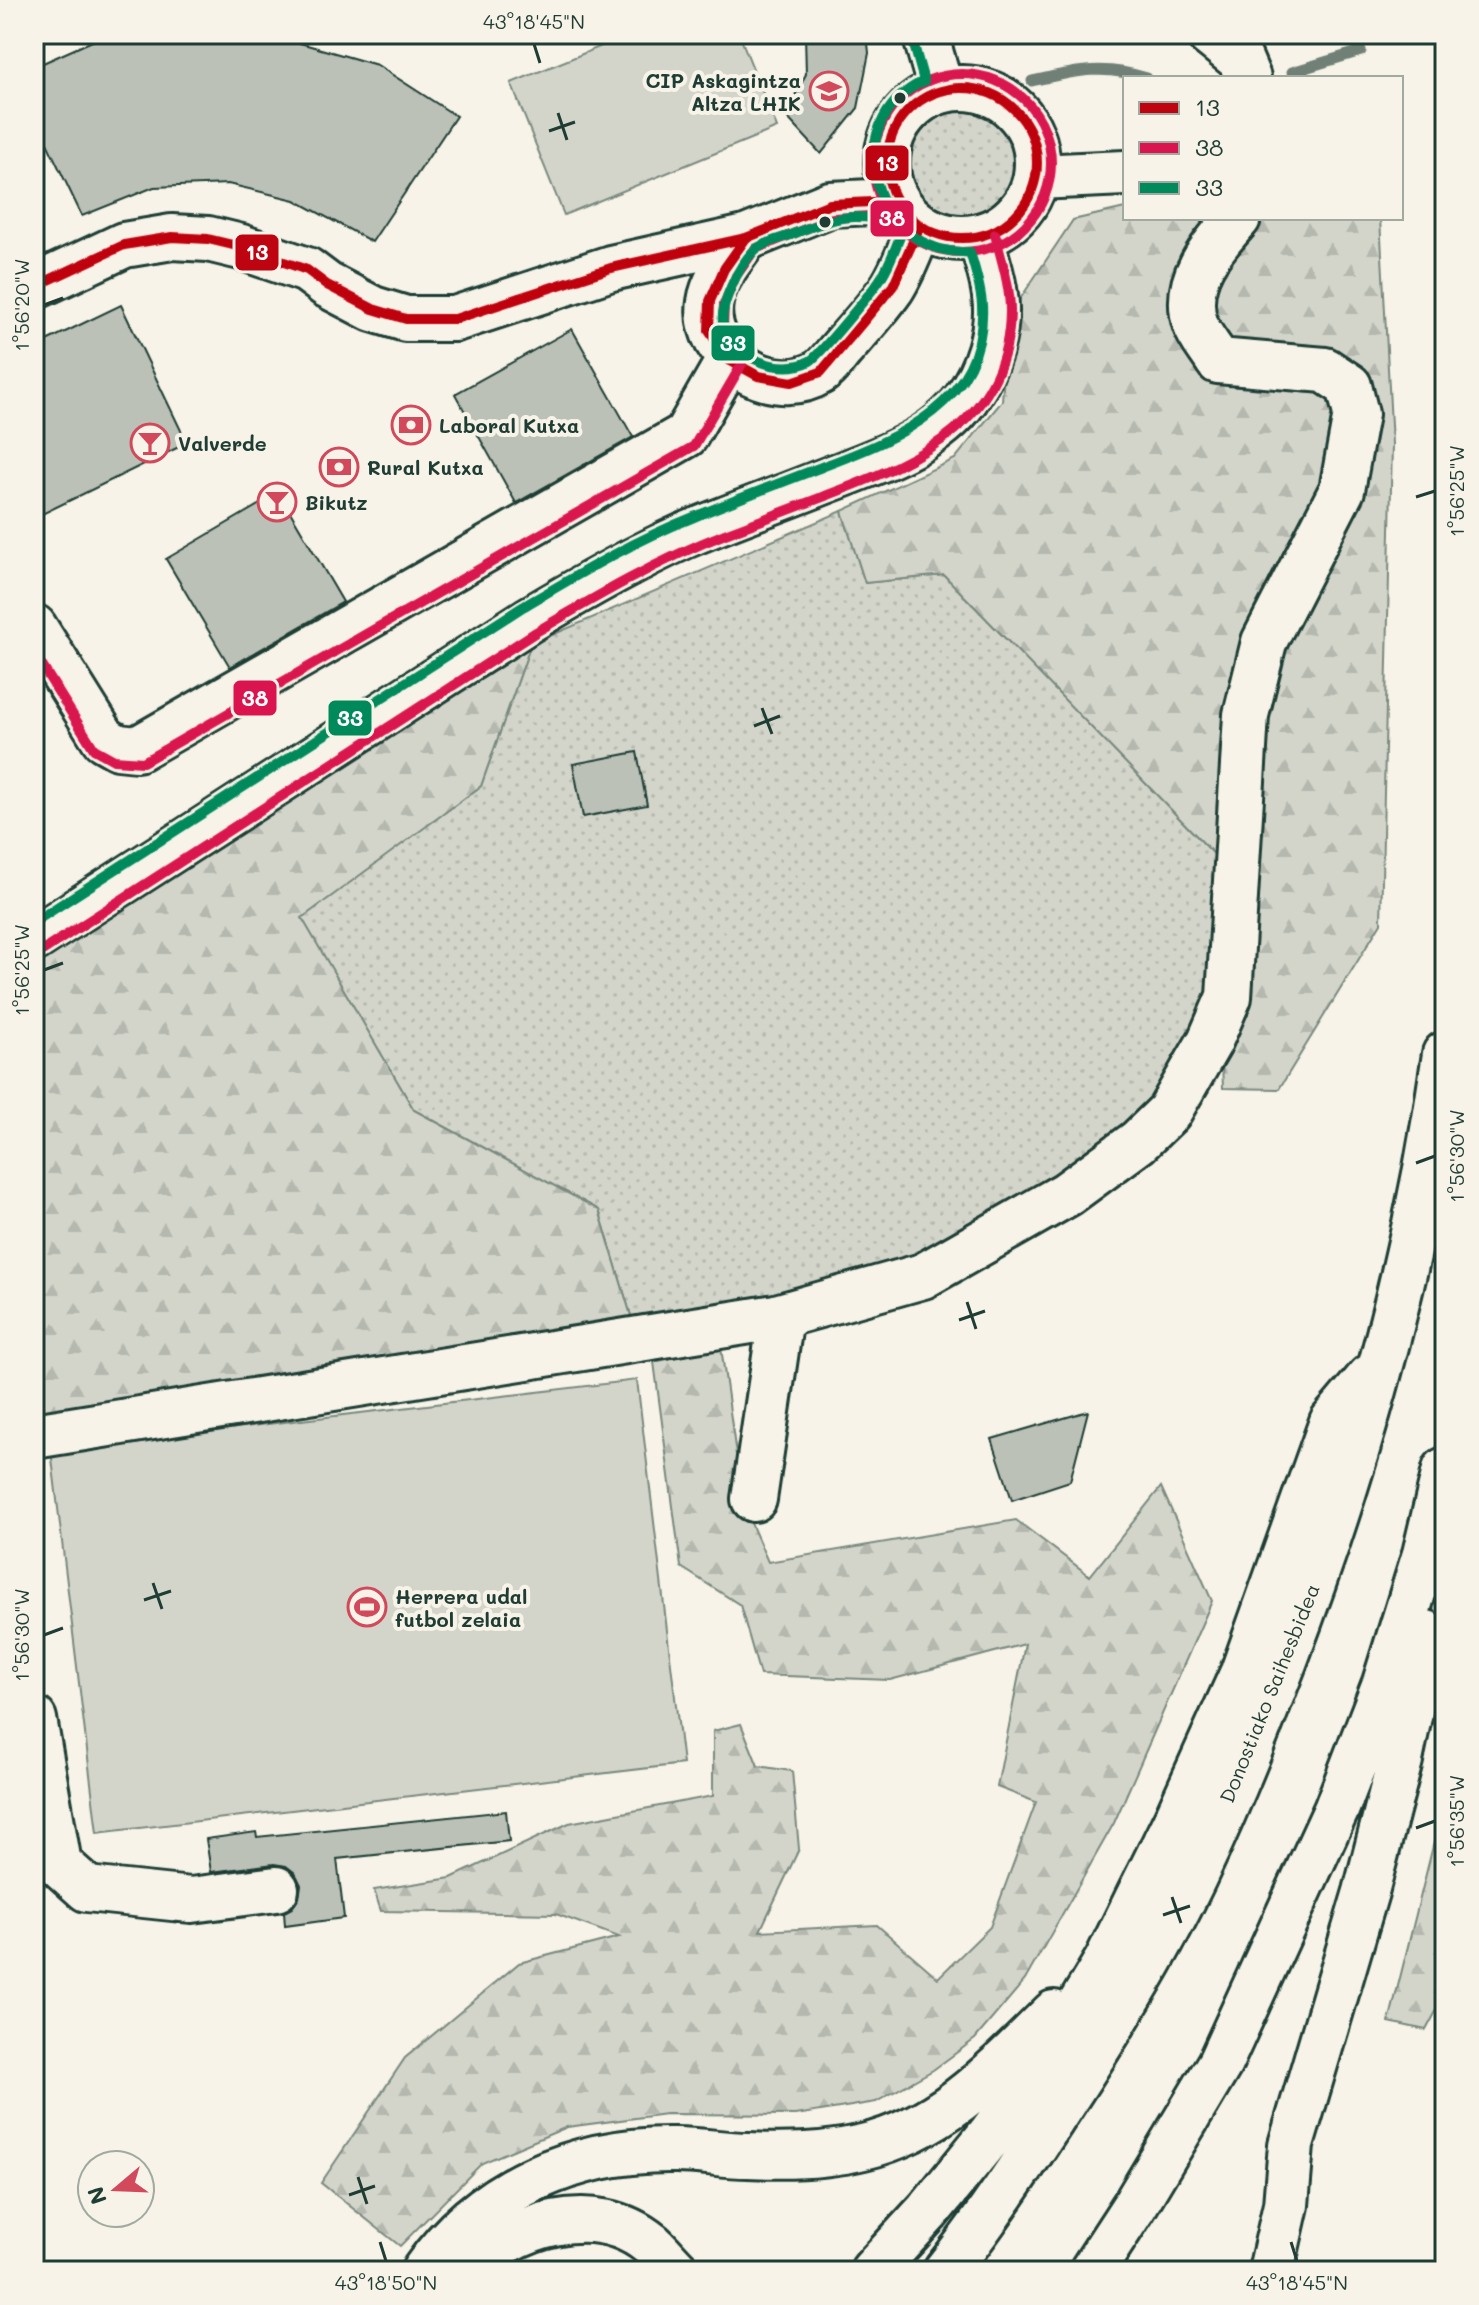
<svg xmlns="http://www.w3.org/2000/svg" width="1479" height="2305" font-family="Mali,sans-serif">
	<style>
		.grass { fill: url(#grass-dots); stroke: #79897f; stroke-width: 2 }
		.forest { fill: url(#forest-firs); stroke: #79897f; stroke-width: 2 }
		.green { fill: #d3d5ca; stroke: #79897f; stroke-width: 2 }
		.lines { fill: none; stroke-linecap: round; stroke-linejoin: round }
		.stream { stroke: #6f8077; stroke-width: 11 }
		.building { fill: #bbc1b6; stroke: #1f3d34; stroke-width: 2 }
		.minor-casing { stroke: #1f3d34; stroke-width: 50 }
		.tertiary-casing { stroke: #1f3d34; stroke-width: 50 }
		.motorway-casing { stroke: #1f3d34; stroke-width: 50 }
		.minor { stroke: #f7f3e8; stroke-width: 44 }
		.tertiary { stroke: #f7f3e8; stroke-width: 44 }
		.motorway { stroke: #f7f3e8; stroke-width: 44 }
		.bus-1-casing { stroke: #f7f3e8; stroke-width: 16 }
		.bus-2-casing { stroke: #f7f3e8; stroke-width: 16 }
		.bus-3-casing { stroke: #f7f3e8; stroke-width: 16 }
		.bus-1 { stroke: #bf0411; stroke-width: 10 }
		.bus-2 { stroke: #da144f; stroke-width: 10 }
		.bus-3 { stroke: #008a5b; stroke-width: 10 }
		.ticks { fill: none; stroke: #1f3d34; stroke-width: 3 }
		.bus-dot { fill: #1f3d34; stroke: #f7f3e8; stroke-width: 3 }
		.labels { text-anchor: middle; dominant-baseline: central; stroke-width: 8; stroke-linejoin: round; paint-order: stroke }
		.poi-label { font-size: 20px; font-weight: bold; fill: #1f3d34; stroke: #f7f3e8; text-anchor: start }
		.street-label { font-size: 20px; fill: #1f3d34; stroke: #f7f3e8 }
		.line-badge { stroke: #f7f3e8; stroke-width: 3 }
		.badge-label { font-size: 22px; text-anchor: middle; font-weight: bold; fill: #fff }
		.neatline { fill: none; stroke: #1f3d34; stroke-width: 3 }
		.ticks-label { font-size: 20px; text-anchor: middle; fill: #1f3d34 }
	</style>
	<defs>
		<pattern id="grass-dots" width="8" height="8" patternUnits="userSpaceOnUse" patternTransform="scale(2)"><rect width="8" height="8" fill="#d3d5ca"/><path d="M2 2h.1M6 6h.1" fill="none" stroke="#b5b8ae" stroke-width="1.8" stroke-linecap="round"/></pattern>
		<pattern id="forest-firs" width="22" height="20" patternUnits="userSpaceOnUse" patternTransform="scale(2)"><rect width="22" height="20" fill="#d3d5ca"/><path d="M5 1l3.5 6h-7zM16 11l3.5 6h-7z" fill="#b5b8ae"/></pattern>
	</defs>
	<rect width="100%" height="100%" fill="#f7f3e8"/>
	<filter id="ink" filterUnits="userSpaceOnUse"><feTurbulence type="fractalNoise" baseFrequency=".0125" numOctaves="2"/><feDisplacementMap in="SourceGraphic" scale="16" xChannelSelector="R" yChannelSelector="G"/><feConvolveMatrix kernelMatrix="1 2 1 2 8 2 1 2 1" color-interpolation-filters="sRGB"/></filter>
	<g filter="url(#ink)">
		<path class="grass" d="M910 162a52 52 0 1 1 104 0a52 52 0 1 1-104 0Z
			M842,511l23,72 79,-8 270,279 5,136 -52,99 -55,52 -206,128 -271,60 -36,-119 -185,-100 -113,-193 180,-131 50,-142z"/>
		<path class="forest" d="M1125,208v10h255l12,226 -11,479 -102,166 -56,-1 -9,-234 -270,-279 -79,8 -23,-72 113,-52 47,-58 6,-84 65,-97z
			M531,644l-50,142 -179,132 112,192 185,100 36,119 -601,89v-455z
			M721,1347l22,158 25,57 248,-42 74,56 71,-89 51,114 -98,222 -89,157 -50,59 -42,31 -57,32 -80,13 -130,-1 -99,13 -85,36 -82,83 -79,-63 84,-125 114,-95 100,-26 -63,-23 -175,-3 -7,-21 77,-12 118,-55 144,-27v-65l28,-7 17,42 34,5 7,78 -39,82 117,-6 61,53 52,-51 46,-125 -39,-15 28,-143 -135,36 -130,-5 -20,-70 -59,-38 -27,-205z
			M1445,1798v197l-19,35 -37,-8z"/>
		<path class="green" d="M631,34h108l38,94 -213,87 -53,-132z
			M637,1380l46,384 -586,69 -46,-383z"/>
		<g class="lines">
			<path class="stream" d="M1292,72l69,-21
				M1032,81c44,-10 71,-17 115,-3"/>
		</g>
		<path class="building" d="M108,34h150l21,3 98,28 79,51 -84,126 -77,-42 -67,-16 -74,3 -72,29 -48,-100v-49z
			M805,34h62l2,19 -11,55 -37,46 -36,-39 21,-41z
			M121,305l66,138 -153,75v-171z
			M572,329l61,108 -117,66 -61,-109z
			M279,493l64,109 -113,65 -64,-108z
			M637,752l10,53 -64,12 -10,-53z
			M1088,1411l-18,70 -58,19 -20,-61z
			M506,1811l3,30 -172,18 7,59 -59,8 -1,-14 8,-4 7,-10 2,-13 -6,-12 -9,-7 -12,-2 -63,8 -5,-33 50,-7 1,5z"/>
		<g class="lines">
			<g class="minor-casing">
				<path id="minor" d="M1209,34l31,25 8,19
					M1037,177l88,-4
					M746,238c-13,19 -33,41 -36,64 -9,55 63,99 110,70 9,-6 17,-19 25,-27 16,-18 33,-37 47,-57 12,-19 20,-42 28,-62
					M34,287l90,-42 48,-8 36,2 33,8 66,23 20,15 46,24 33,10h49l156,-51 135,-30 84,-34 42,-2 30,7
					M34,627l70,112 14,8 19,2 549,-314 43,-75
					M34,939l495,-319c50,-30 102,-60 155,-84 45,-19 91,-35 136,-53 51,-20 113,-38 146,-84 20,-28 34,-68 29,-103 -2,-20 -10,-40 -14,-59
					M34,1436l742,-119 147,-41 144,-82 71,-52 31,-30 41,-71 19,-44 17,-282 18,-73 78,-152 14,-76 -7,-28 -24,-16 -107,-9c-7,-12 -19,-25 -23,-38 -13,-43 17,-76 43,-105
					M754,1499l25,-169 -3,-13
					M34,1719l25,145 28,25 104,11 85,-11"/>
			</g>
			<g class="tertiary-casing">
				<path id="tertiary" d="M925,34l16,55
					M887 163a75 75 0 1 1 150 0a75 75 0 1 1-150 0Z"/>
			</g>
			<g class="motorway-casing">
				<path id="motorway" d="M424,2271c58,-83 153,-123 252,-121 24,0 48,5 72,5 38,2 78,1 115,-8 79,-18 136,-80 191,-134
					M467,2271c46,-47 128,-73 184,-27 9,8 17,18 26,27
					M873,2271l55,-60 62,-76 66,-90 51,-85 69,-140 67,-148 89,-250 38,-45
					M946,2271c43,-54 81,-112 118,-170 41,-63 82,-128 116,-195 40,-80 73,-163 105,-246 74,-195 131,-399 160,-606
					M1092,2271l43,-66 85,-142 116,-253 49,-127 40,-129 20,-84
					M1271,2271l15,-66 5,-60 75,-253 34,-132 26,-127"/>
			</g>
			<use href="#minor" class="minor"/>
			<use href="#tertiary" class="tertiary"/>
			<use href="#motorway" class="motorway"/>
			<g class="bus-1-casing">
				<path id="bus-1" d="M887 163a75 75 0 1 1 150 0a75 75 0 1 1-150 0Z
					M872,202l30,7 18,17 -27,60 -72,86 -29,10 -34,-6 -29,-16 -20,-29 1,-30 14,-32 22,-31 84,-34z
					M34,287l90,-42 48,-8 36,2 33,8 66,23 20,15 46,24 33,10h49l156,-51 135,-30 84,-34 42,-2 30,7 18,17"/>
			</g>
			<g class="bus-2-casing">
				<path id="bus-2" d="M873 163a89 89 0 1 1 178 0a89 89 0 1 1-178 0Z
					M34,653l60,96 20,11 29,2 551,-316 48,-82 -1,-11 -18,-26 1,-23 12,-28 19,-27 78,-31 38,-2 28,7
					M42,951l494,-319c61,-36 123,-72 189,-98 36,-14 72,-27 108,-41 87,-33 176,-73 177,-182 0,-27 -9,-52 -15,-77"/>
			</g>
			<g class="bus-3-casing">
				<path id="bus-3" d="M899,223c-47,-11 -62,-7 -106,11 -11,5 -30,8 -39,17 -14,13 -37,57 -30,76 10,32 58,49 86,34 8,-4 65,-73 71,-83 11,-17 17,-38 25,-56
					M34,922l487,-314c56,-33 112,-67 173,-91 43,-18 87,-34 130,-51 75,-28 163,-64 158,-161 -1,-18 -7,-35 -12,-53 -97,5 -135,-130 -46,-171l-12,-43"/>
			</g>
			<use href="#bus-1" class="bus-1"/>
			<use href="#bus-2" class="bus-2"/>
			<use href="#bus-3" class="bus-3"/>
		</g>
	</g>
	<path class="ticks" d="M534,44l6,19M558,113l9,27M549,131l26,-9M44,305l19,-7M1416,497l19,-6M762,708l10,26M754,726l26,-10M44,970l19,-7M1416,1163l19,-7M967,1302l9,27M959,1320l26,-9M153,1583l9,26M144,1600l27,-9M44,1635l19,-7M1416,1828l19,-7M1172,1897l9,26M1163,1915l27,-9M358,2177l9,27M349,2195l26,-9M380,2242l6,19M1291,2242l6,19"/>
	<defs>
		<g id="university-ring" transform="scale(2)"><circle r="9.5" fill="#f7f3e8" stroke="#d1495b" stroke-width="1.5"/><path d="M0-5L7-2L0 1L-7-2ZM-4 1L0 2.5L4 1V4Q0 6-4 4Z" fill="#d1495b"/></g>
		<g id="bank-ring" transform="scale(2)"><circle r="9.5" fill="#f7f3e8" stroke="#d1495b" stroke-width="1.5"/><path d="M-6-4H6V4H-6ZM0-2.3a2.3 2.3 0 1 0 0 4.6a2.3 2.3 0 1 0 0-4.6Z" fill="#d1495b"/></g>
		<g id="bar-ring" transform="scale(2)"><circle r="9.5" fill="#f7f3e8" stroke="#d1495b" stroke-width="1.5"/><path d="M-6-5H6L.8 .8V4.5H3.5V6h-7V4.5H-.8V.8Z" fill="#d1495b"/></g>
		<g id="stadium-ring" transform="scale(2)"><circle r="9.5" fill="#f7f3e8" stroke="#d1495b" stroke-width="1.5"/><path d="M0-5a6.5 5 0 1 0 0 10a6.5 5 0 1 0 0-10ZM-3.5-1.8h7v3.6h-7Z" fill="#d1495b"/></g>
	</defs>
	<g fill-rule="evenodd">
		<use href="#university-ring" x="829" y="91"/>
		<use href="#bank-ring" x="411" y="425"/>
		<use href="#bar-ring" x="150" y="443"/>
		<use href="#bank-ring" x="339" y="467"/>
		<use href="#bar-ring" x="277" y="502"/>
		<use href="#stadium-ring" x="367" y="1607"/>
	</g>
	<g class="bus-dot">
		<circle cx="900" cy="98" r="7"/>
		<circle cx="825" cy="222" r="7"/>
	</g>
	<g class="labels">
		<g class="poi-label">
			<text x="801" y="80" text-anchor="end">CIP Askagintza<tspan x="801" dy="23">Altza LHIK</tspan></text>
			<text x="439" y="425">Laboral Kutxa</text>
			<text x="178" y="443">Valverde</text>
			<text x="367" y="467">Rural Kutxa</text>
			<text x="305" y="502">Bikutz</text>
			<text x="395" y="1596">Herrera udal<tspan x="395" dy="23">futbol zelaia</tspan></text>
		</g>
		<g class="street-label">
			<text transform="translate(1269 1693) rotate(-68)">Donostiako Saihesbidea</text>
		</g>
	</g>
	<g class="line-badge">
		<rect x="864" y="144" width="46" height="38" rx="8" fill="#bf0411"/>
		<rect x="869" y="199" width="46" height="39" rx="8" fill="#da144f"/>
		<rect x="234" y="233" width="46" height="39" rx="8" fill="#bf0411"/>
		<rect x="710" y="324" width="46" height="38" rx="8" fill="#008a5b"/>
		<rect x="232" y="679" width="46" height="38" rx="8" fill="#da144f"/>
		<rect x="327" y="699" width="46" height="38" rx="8" fill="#008a5b"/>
	</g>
	<g class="badge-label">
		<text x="887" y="171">13</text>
		<text x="892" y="226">38</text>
		<text x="257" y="260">13</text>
		<text x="733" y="351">33</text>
		<text x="255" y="706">38</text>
		<text x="350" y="726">33</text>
	</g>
	<rect width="1479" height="2305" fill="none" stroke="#f7f3e8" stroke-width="88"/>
	<rect x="1123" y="76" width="280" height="144" fill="#f7f3e8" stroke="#a1aaa0" stroke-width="2"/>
	<rect x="1139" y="102" width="40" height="12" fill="#bf0411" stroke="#a1aaa0" stroke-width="2"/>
	<text x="1195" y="116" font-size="24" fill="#1f3d34">13</text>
	<rect x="1139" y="142" width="40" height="12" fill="#da144f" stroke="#a1aaa0" stroke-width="2"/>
	<text x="1195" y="156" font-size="24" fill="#1f3d34">38</text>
	<rect x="1139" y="182" width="40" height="12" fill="#008a5b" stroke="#a1aaa0" stroke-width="2"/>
	<text x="1195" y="196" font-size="24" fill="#1f3d34">33</text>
	<g transform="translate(116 2189) rotate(251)"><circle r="38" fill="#f7f3e8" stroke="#a1aaa0" stroke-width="2"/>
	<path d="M0-6L14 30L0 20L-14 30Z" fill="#d1495b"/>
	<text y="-12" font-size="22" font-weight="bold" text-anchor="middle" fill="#1f3d34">N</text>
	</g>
	<rect x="44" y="44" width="1391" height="2217" class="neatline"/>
	<g class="ticks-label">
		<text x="534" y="29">43°18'45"N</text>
		<text transform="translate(22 305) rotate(-90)" y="7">1°56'20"W</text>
		<text transform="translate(1457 491) rotate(-90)" y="7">1°56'25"W</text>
		<text transform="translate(22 970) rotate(-90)" y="7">1°56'25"W</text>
		<text transform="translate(1457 1156) rotate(-90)" y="7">1°56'30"W</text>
		<text transform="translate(22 1635) rotate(-90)" y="7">1°56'30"W</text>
		<text transform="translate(1457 1821) rotate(-90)" y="7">1°56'35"W</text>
		<text x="386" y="2290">43°18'50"N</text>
		<text x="1297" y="2290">43°18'45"N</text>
	</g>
</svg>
